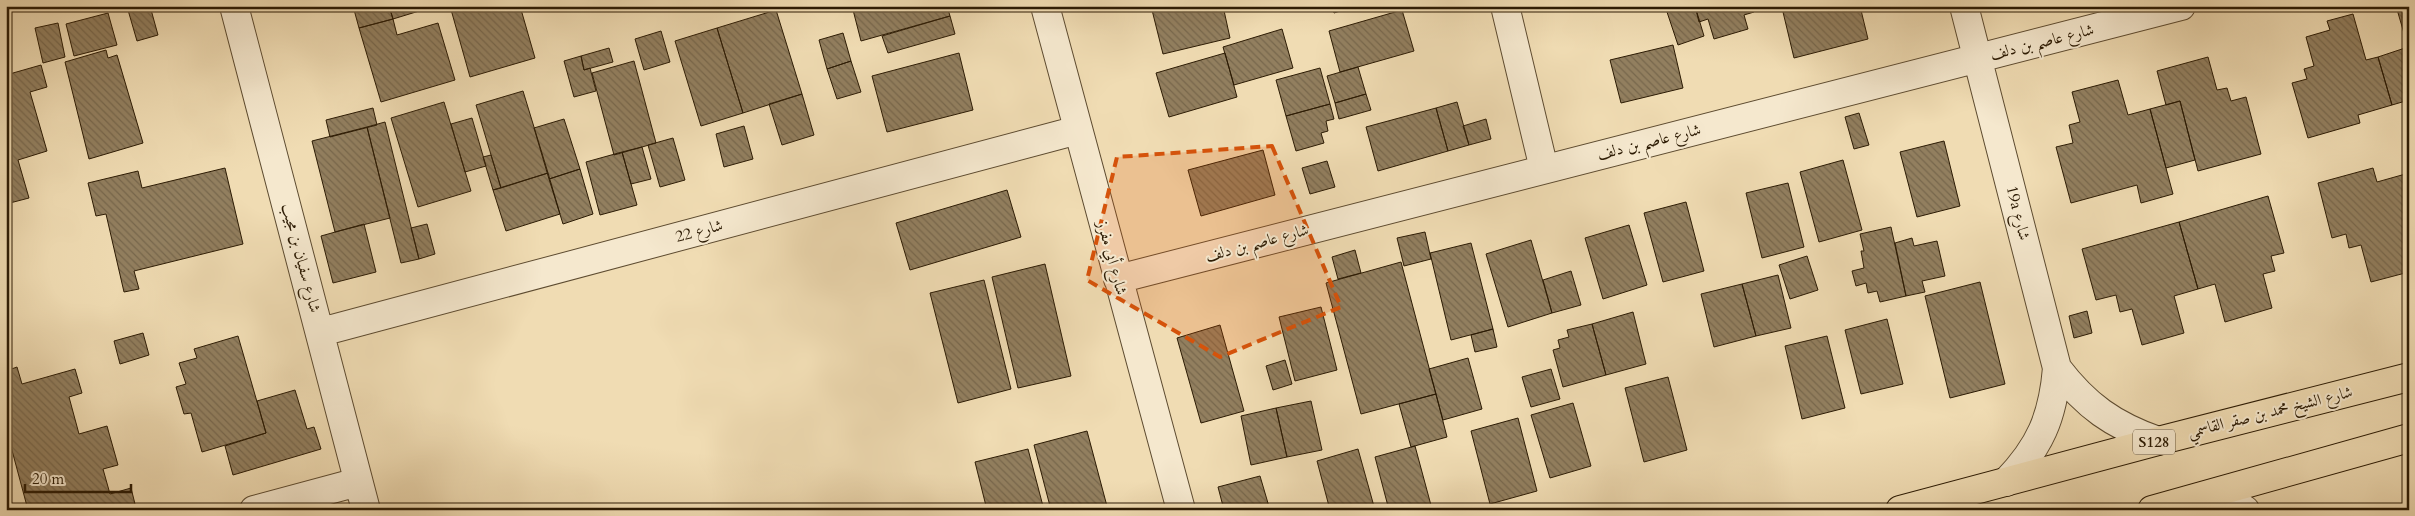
<svg xmlns="http://www.w3.org/2000/svg" width="2415" height="516" font-family="Cardo,Amiri,serif">
	<style>
		.building { fill: url(#building-back-hatch); stroke: #2c1b04 }
		.lines { fill: none; stroke-linecap: round; stroke-linejoin: round }
		.street-casing { stroke: #5d4b30; stroke-width: 30 }
		.primary-casing { stroke: #2c1b04; stroke-width: 30 }
		.street { stroke: #f5e8ce; stroke-width: 28 }
		.primary { stroke: #f0dcb3; stroke-width: 28 }
		.marked { fill: #d5530b; fill-opacity: 0.2; stroke: #d5530b; stroke-width: 4; stroke-dasharray: 10 6; stroke-linejoin: round }
		.labels { text-anchor: middle; dominant-baseline: central; stroke-width: 4; stroke-linejoin: round; paint-order: stroke }
		.shield { fill: #f5e8ce; stroke: #685841; stroke-width: 1 }
		.shield-label { font-size: 15px; font-weight: bold; fill: #2c1b04 }
		.street-label { font-size: 16px; fill: #2c1b04; stroke: #f5e8ce }
	</style>
	<defs>
		<pattern id="building-back-hatch" width="6" height="6" patternUnits="userSpaceOnUse" patternTransform="scale(1.25)"><rect width="6" height="6" fill="#927f5f"/><path d="M-1 5l2 2M0 0l6 6M5-1l2 2" fill="none" stroke="#77674c"/></pattern>
	</defs>
	<rect width="100%" height="100%" fill="#f0dcb3"/>
	<filter id="stains"><feTurbulence type="fractalNoise" baseFrequency=".004" numOctaves="4"/><feColorMatrix values="0 0 0 0 .2 0 0 0 0 .09 0 0 0 0 .02 0 0 0 .5 -.17"/></filter>
	<radialGradient id="worn" r=".72"><stop offset=".6" stop-color="#630" stop-opacity="0"/><stop offset="1" stop-color="#630" stop-opacity=".3"/></radialGradient>
	<path class="building" d="M139,6h11l8,29 -21,6 -9,-31z
		M353,6h36l4,13 -34,9z
		M389,6h40v2l-36,11z
		M450,6h70l15,52 -65,19z
		M852,6h95l3,10 -89,25z
		M1167,6h56l7,32 -67,16 -11,-44z
		M1332,6h24l-22,7z
		M1665,6h30l9,30 -26,9z
		M1695,6h57l2,6 -10,3 4,14 -34,10 -6,-20 -9,3z
		M1805,6h55l8,33 -74,19 -11,-46z
		M2396,6h13v94l-17,5 -14,-48 30,-10z
		M776,10l26,84 -59,19 -26,-85z
		M1402,10l12,41 -74,21 -11,-41z
		M108,13l9,32 -43,11 -8,-32z
		M2353,14l13,46 12,-3 14,48 -34,10 2,8 -52,15 -16,-55 15,-4 -3,-10 10,-3 -8,-29 24,-7 -3,-9z
		M950,16l5,18 -67,19 -6,-17z
		M393,19l4,16 41,-12 17,57 -74,22 -22,-74z
		M58,23l7,34 -22,6 -8,-35z
		M717,28l26,85 -42,13 -26,-85z
		M1282,29l11,39 -59,17 -11,-38z
		M661,31l9,31 -26,8 -9,-31z
		M843,33l8,28 -24,8 -8,-29z
		M1673,45l10,43 -62,15 -11,-43z
		M609,48l4,14 -29,8 -3,-14z
		M106,50l2,8 9,-3 26,88 -54,16 -24,-97z
		M959,53l14,57 -86,22 -15,-56z
		M1225,53l12,44 -68,20 -13,-44z
		M581,56l3,14 6,-2 6,23 -22,6 -10,-36z
		M2208,57l9,33 10,-2 4,13 15,-4 15,57 -63,17 -18,-70 -14,4 -9,-34z
		M634,61l22,82 -42,12 -22,-82z
		M851,61l10,31 -24,7 -10,-30z
		M41,65l6,22 -17,5 17,59 -29,9 11,38 -23,6v-129z
		M1358,67l8,27 -31,9 -8,-27z
		M1320,68l10,36 -44,12 -10,-36z
		M2118,80l10,35 22,-6 23,85 -32,9 -4,-18 -66,18 -15,-56 17,-4 -4,-18 11,-3 -8,-30z
		M523,91l25,82 -47,15 -25,-83z
		M802,94l12,41 -32,10 -13,-41z
		M1366,94l5,16 -32,9 -4,-16z
		M2180,101l15,59 -29,8 -16,-59z
		M444,102l27,89 -53,16 -27,-89z
		M1457,102l12,43 -21,6 -12,-43z
		M1330,104l4,15 -8,2 2,10 -7,2 3,10 -28,8 -10,-35z
		M373,108l4,17 -47,12 -4,-17z
		M1436,108l12,43 -70,20 -12,-44z
		M1859,113l10,32 -15,4 -9,-32z
		M472,118l14,48 -21,6 -14,-48z
		M564,119l16,50 -31,10 -15,-51z
		M1486,119l5,20 -22,6 -6,-19z
		M385,122l34,137 -18,4 -34,-136z
		M744,126l9,33 -29,8 -8,-33z
		M367,127l23,91 -55,14 -23,-91z
		M673,138l12,42 -25,7 -12,-42z
		M1944,141l16,65 -43,11 -17,-65z
		M642,147l9,32 -20,5 -9,-32z
		M1263,150l12,45 -74,21 -13,-46z
		M622,152l15,53 -37,10 -14,-53z
		M491,155l10,33 -8,2 -10,-33z
		M1843,160l19,70 -43,12 -19,-70z
		M1327,161l8,26 -25,7 -8,-26z
		M225,168l18,76 -109,27 5,18 -15,3 -18,-78 -10,2 -8,-33 50,-12 4,17z
		M2373,168l4,14 32,-9v44l-2,1 2,8v46l-38,10 -10,-37 -12,3 -3,-14 -14,4 -14,-55z
		M580,169l13,45 -30,10 -14,-45z
		M548,173l12,41 -54,17 -13,-41z
		M1788,183l16,64 -42,11 -16,-65z
		M1007,190l14,47 -111,33 -14,-47z
		M2268,196l16,57 -13,3 4,15 -12,3 9,34 -47,14 -10,-38 -17,5 -19,-67z
		M1686,202l18,69 -41,11 -19,-69z
		M2179,222l19,67 -24,7 10,37 -42,12 -10,-36 -12,3 -4,-17 -20,5 -14,-51z
		M364,224l12,48 -43,11 -12,-47z
		M427,224l8,30 -16,5 -8,-31z
		M1629,225l18,60 -44,14 -18,-61z
		M1891,227l15,69 -26,6 -3,-11 -9,2 -2,-10 -10,3 -4,-15 12,-3 -3,-17h3l-4,-17z
		M1425,232l6,27 -27,7 -7,-28z
		M1912,238l2,8 23,-5 8,35 -23,5 3,11 -19,4 -11,-53z
		M1531,240l21,73 -44,14 -22,-73z
		M1471,243l22,86 -42,11 -21,-87z
		M1355,250l6,23 -23,6 -6,-22z
		M1807,256l11,34 -28,9 -11,-34z
		M1401,262l35,132 -75,20 -35,-131z
		M1045,264l26,112 -53,12 -26,-111z
		M1571,271l10,34 -29,8 -9,-33z
		M1778,275l13,53 -35,8 -14,-52z
		M984,280l27,109 -53,14 -28,-110z
		M1980,282l25,102 -55,14 -25,-102z
		M1742,284l14,52 -42,11 -13,-53z
		M1321,307l16,63 -42,11 -16,-64z
		M2087,311l5,22 -18,5 -5,-22z
		M1633,312l13,52 -40,11 -14,-51z
		M1887,319l16,65 -42,10 -16,-64z
		M1592,324l14,51 -43,12 -10,-37 7,-2 -2,-8 11,-3 -2,-7z
		M1220,325l24,86 -43,12 -24,-85z
		M1493,329l4,18 -22,5 -4,-17z
		M143,333l6,22 -29,9 -6,-23z
		M238,336l28,97 -64,19 -11,-39 -7,1 -8,-27 10,-3 -7,-21 18,-5 -3,-9z
		M1827,336l18,72 -43,11 -17,-73z
		M1468,358l14,51 -39,11 -14,-51z
		M1285,360l7,24 -19,6 -7,-24z
		M17,367l5,17 53,-15 7,24 -13,4 10,37 28,-8 11,39 -15,4 7,25 21,-6 4,16 -20,6h-87l-22,-82v-57z
		M1551,369l9,30 -29,8 -9,-30z
		M1668,377l19,73 -43,12 -19,-74z
		M295,390l12,39 7,-2 7,22 -88,26 -8,-29 41,-13 -9,-32z
		M1436,394l11,43 -36,10 -12,-43z
		M1311,401l11,49 -35,7 -11,-49z
		M1573,403l18,63 -41,12 -19,-63z
		M1276,408l11,49 -36,8 -10,-49z
		M1518,418l19,73 -47,13 -19,-73z
		M1087,431l21,79h-57l-17,-65z
		M1415,446l17,63 -43,1 -14,-53z
		M1028,449l16,61h-57l-12,-48z
		M1358,449l17,61h-45l-13,-49z
		M1260,476l10,34h-46l-6,-23z
		M1320,505l2,5h-17l-1,-1z"/>
	<g class="lines">
		<g class="street-casing">
			<path id="street" d="M234,6l132,504
				M1045,6l136,504
				M1505,6l39,163
				M1964,6l93,362c-4,49 -17,79 -51,114
				M1118,279l1063,-273
				M321,332l757,-202
				M2057,368c29,38 56,57 101,73
				M2213,494l17,6 15,10
				M254,510l104,-28"/>
		</g>
		<g class="primary-casing">
			<path id="primary" d="M1900,510l258,-69 251,-64
				M2152,510l257,-72"/>
		</g>
		<use href="#street" class="street"/>
		<use href="#primary" class="primary"/>
	</g>
	<path class="marked" d="M1272,146l69,161 -121,50 -133,-77 30,-123z"/>
	<g class="labels">
		<rect class="shield" x="2133" y="429.5" width="42" height="25" rx="4"/>
		<g class="shield-label">
			<text x="2154" y="442">S128</text>
		</g>
		<g class="street-label">
			<text transform="translate(2042 42) rotate(-14)">شارع عاصم بن دلف</text>
			<text transform="translate(1649 142) rotate(-14)">شارع عاصم بن دلف</text>
			<text transform="translate(2018 213) rotate(76)">19a شارع</text>
			<text transform="translate(699 231) rotate(-15)">شارع 22</text>
			<text transform="translate(1257 243) rotate(-15)">شارع عاصم بن دلف</text>
			<text transform="translate(301 258) rotate(75)">شارع سفيان بن مجيب</text>
			<text transform="translate(1112 258) rotate(75)">شارع أبي مفرز</text>
			<text transform="translate(2270 412) rotate(-14)">شارع الشيخ محمد بن صقر القاسمي</text>
		</g>
	</g>
	<rect width="2415" height="516" fill="none" stroke="#f0dcb3" stroke-width="25"/>
	<rect x="8" y="8" width="2400" height="501" fill="none" stroke="#2c1b04" stroke-width="2.5"/>
	<rect x="12" y="12" width="2390" height="491" fill="none" stroke="#2c1b04"/>
	<path d="M25 484v8h106v-8" fill="none" stroke="#2c1b04" stroke-width="2.5"/>
	<text x="32" y="484" font-size="15" fill="#2c1b04" stroke="#f5e8ce" stroke-width="4" paint-order="stroke">20 m</text>
	<rect width="100%" height="100%" filter="url(#stains)"/>
	<rect width="100%" height="100%" fill="url(#worn)"/>
</svg>
